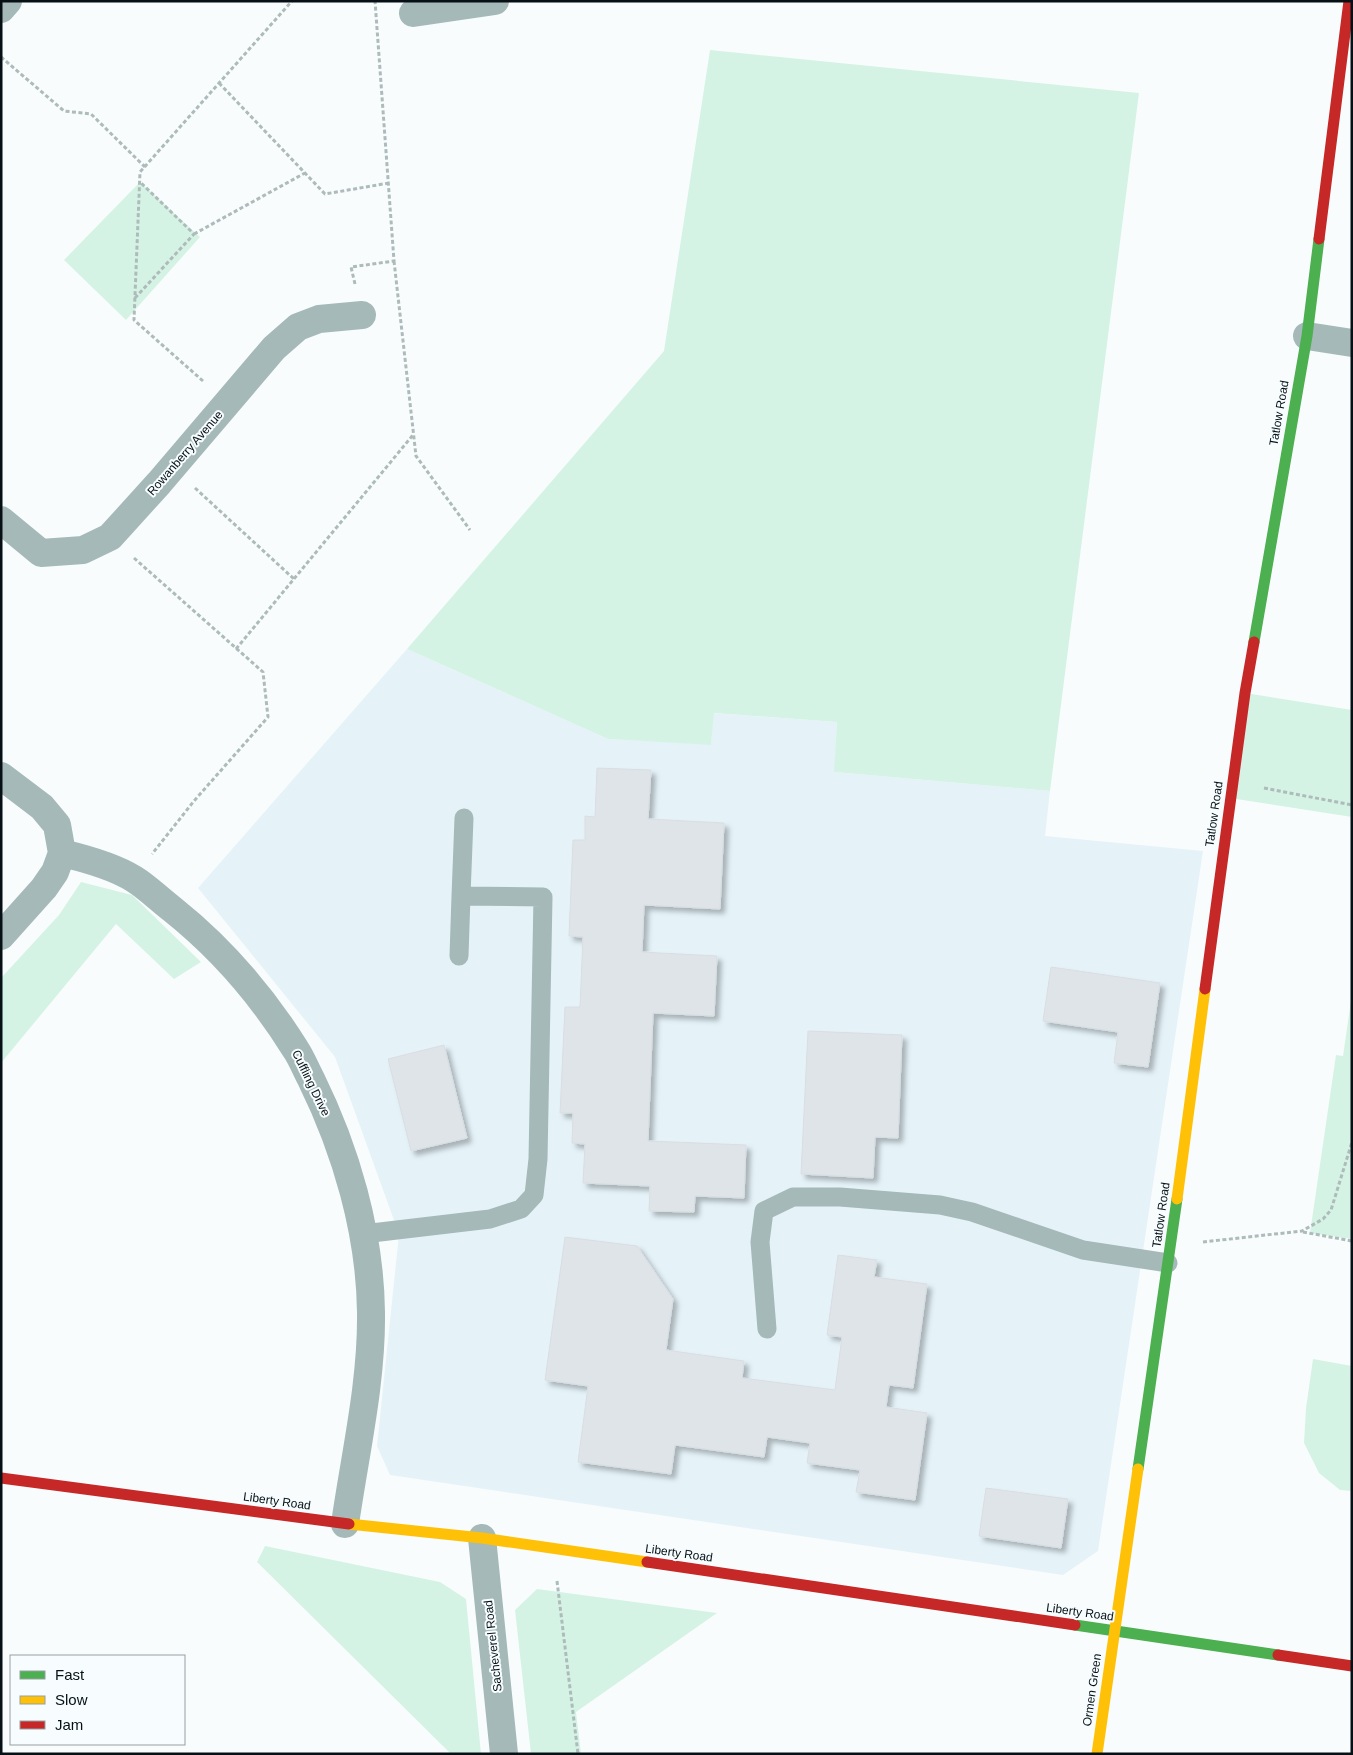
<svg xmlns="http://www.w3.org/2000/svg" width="1353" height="1755" font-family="Helvetica,sans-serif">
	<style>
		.built { fill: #e5f3f9 }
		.green { fill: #d5f3e5 }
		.building { fill: #dfe4e9; stroke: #d9dee3; filter: url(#shadow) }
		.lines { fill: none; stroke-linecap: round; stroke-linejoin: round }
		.path { stroke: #aebbbb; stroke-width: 3; stroke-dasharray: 4 2.5; stroke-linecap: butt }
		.lane { stroke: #a4b9b8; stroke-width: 19 }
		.street { stroke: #a4b9b8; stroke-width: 28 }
		.fast { stroke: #4caf50; stroke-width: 11 }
		.slow { stroke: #ffc107; stroke-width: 11 }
		.jam { stroke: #c62828; stroke-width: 11 }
		.labels { text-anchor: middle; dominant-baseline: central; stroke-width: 4; stroke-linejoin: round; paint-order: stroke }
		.street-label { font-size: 12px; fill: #071115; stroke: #f7fdff }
	</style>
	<defs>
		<filter id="shadow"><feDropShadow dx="4.5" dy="4.5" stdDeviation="2.5" flood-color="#0004"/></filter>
	</defs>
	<rect width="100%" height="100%" fill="#f9fcfd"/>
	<path class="built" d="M407,649l201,90 103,5 2,-31 124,9 -2,50 215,19 -5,45 158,15 -105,700 -35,24 -673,-100 -13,-29 22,-212 -64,-177 -137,-169z"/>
	<path class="green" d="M710,50l429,43 -89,698 -216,-19 3,-50 -123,-9 -3,32 -103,-6 -201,-90 257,-298z
		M140,182l60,55 -74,83 -62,-60z
		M1245,693l107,17v107l-122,-19z
		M81,882l51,13 69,67 -27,17 -58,-55 -115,139v-85l58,-63z
		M1352,994v245l-42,-6 26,-178 7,1z
		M1313,1359l39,7v125l-12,-1 -21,-17 -15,-30 2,-35z
		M265,1546l175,36 26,17 15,155h-30l-194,-192z
		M537,1589l180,24 -141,99 5,42h-50l-16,-144z"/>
	<path class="building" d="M597,768l54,2 -3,49 76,4 -4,86 -76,-4 -2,47 75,4 -3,60 -61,-3 -5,128 98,4 -2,53 -49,-2 -1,16 -45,-1 1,-25 -67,-3 2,-39 -13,-1 1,-30h-13l5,-106h15l3,-70 -14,-1 4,-96h12v-24l10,1z
		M1051,967l109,16 -12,84 -34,-4 4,-31 -75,-11z
		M808,1031l94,4 -4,103 -23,-1 -2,41 -72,-4z
		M444,1045l23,93 -56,13 -23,-92z
		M565,1237l72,9 36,53 -7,51 78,11 -2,17 93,12 7,-53 -15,-2 11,-80 39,5 -3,17 53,7 -14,104 -24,-3 -3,22 41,6 -12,87 -59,-8 4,-22 -53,-7 3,-20 -43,-6 -3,20 -89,-12 -4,29 -93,-12 10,-76 -43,-6z
		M986,1488l82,11 -7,49 -82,-12z"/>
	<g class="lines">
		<path class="path" d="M1,57l63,54 27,3 54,53
			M219,83l106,111 64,-11
			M194,234l111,-61
			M394,261l22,195 54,74
			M355,284l-4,-17 43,-6 -19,-260
			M135,298l59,-64 -54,-52
			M203,381l-69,-61 6,-148 152,-171
			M195,488l99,91
			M134,558l129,114 5,45 -74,84 -42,53
			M236,649l177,-214
			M1264,788l88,17
			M1303,1232l49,9
			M1203,1242l99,-11 21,-12 8,-9 21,-68
			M557,1581l21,173"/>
		<path class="lane" d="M459,956l2,-60
			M363,1234l127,-15 31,-10 13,-14 4,-36 5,-262 -82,-1 3,-78
			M767,1329l-7,-87 4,-31 29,-14h47l100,8 32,7 111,38 85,13"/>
		<path class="street" d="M1,9l7,-8
			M413,13l82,-12
			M1307,336l45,7
			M1,520l40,33 42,-3 27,-13 49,-54 115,-135 24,-21 21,-8 43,-4
			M1,776l41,31 15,18 5,28 -7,19 -11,16 -43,48
			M62,853c21,5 53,14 72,26 13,8 25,20 38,30 49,39 91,88 124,141 6,9 10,20 15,29 35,71 59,153 60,233 1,71 -16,142 -26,212
			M482,1538l22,216"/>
		<path class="fast" d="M1254,642l53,-306 12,-97
			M1138,1469l39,-270
			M1075,1625l203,30"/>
		<path class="slow" d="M1177,1199l28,-210
			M349,1524l133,14 165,24
			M1097,1754l41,-285"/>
		<path class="jam" d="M1319,239l30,-238
			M1205,989l40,-296 9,-51
			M1,1478l348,46
			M647,1562l428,63
			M1278,1655l74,11"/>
	</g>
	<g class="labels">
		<g class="street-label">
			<text transform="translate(1279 413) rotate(-80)">Tatlow Road</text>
			<text transform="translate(185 453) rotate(-49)">Rowanberry Avenue</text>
			<text transform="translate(1214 814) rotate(-82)">Tatlow Road</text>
			<text transform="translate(311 1083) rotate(64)">Cuffling Drive</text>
			<text transform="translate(1161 1215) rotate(-82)">Tatlow Road</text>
			<text transform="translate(277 1501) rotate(8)">Liberty Road</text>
			<text transform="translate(679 1553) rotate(8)">Liberty Road</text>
			<text transform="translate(1080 1612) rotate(8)">Liberty Road</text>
			<text transform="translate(493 1646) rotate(-96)">Sacheverel Road</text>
			<text transform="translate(1092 1690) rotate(-82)">Ormen Green</text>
		</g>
	</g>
	<rect width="1353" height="1755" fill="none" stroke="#071115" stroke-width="5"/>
	<rect x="10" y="1655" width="175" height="90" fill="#f7fdff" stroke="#979fa1"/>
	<rect x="20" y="1671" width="25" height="8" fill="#4caf50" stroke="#979fa1"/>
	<text x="55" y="1680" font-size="15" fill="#071115">Fast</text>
	<rect x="20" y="1696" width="25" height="8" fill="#ffc107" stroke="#979fa1"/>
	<text x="55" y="1705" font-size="15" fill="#071115">Slow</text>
	<rect x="20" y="1721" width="25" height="8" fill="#c62828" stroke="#979fa1"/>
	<text x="55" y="1730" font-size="15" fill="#071115">Jam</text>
</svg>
